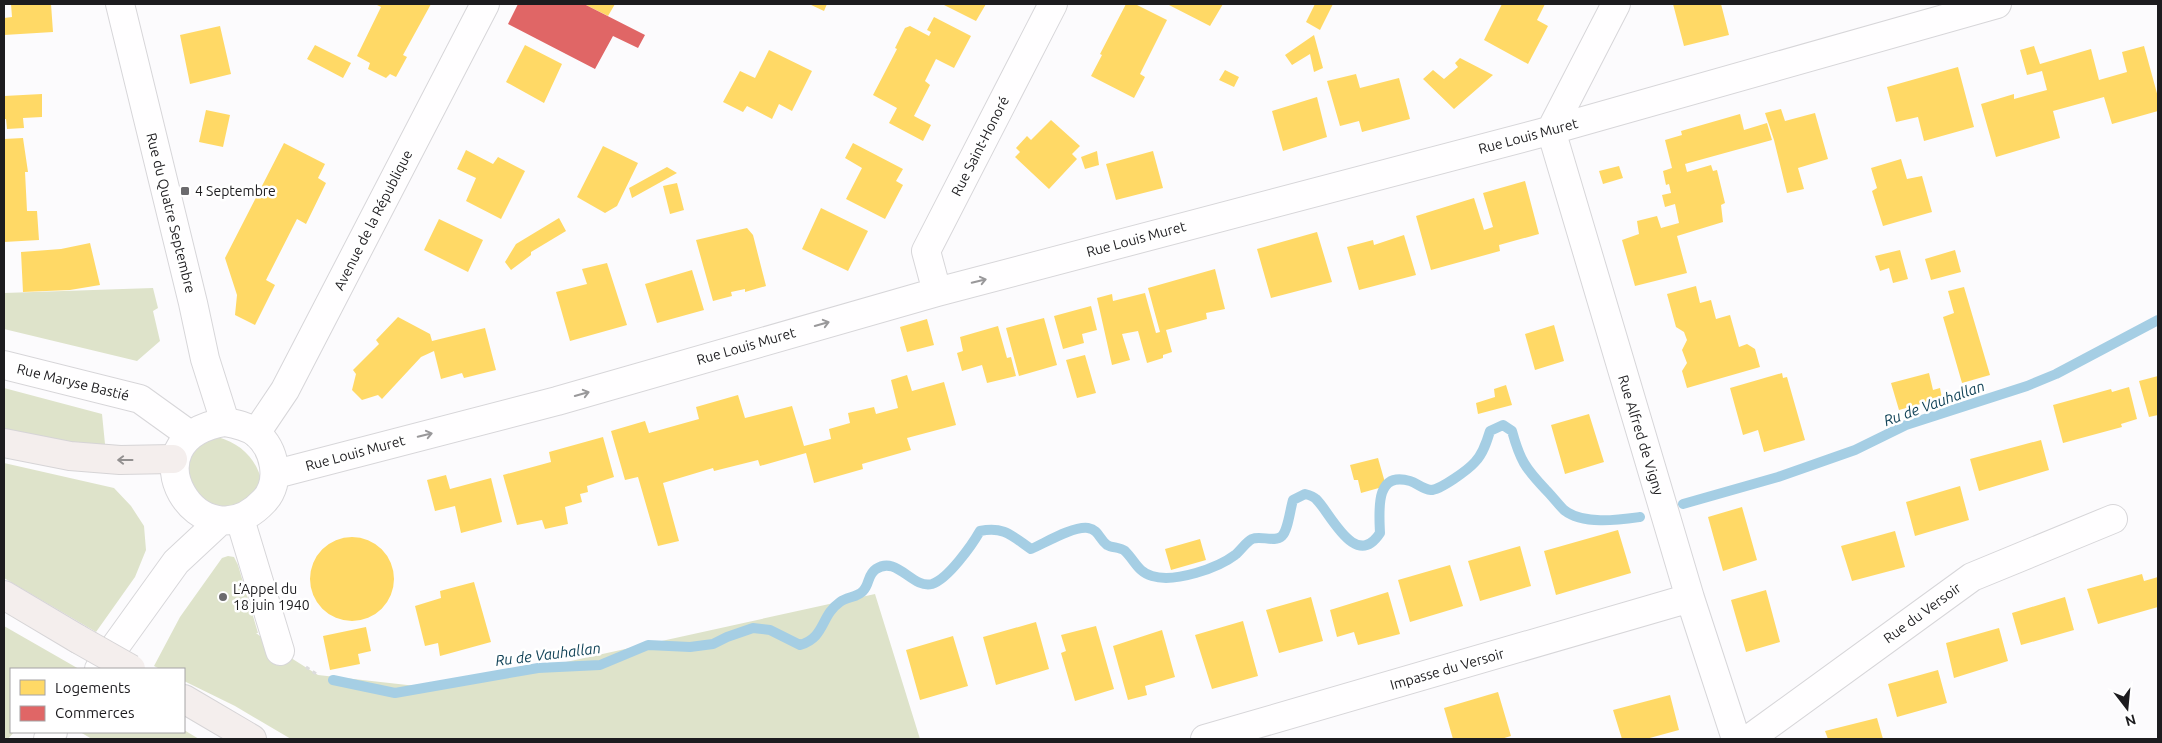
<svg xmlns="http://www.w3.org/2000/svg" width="2162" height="743" font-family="Ubuntu,sans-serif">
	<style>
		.green { fill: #dee3ca }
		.homes { fill: #ffd966 }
		.shops { fill: #e06666 }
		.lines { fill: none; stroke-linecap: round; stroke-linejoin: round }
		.stream { stroke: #a5cee4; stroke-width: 10 }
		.street-casing { stroke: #d7d6d9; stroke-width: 30 }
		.secondary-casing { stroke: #d7d6d9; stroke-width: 30 }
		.primary-casing { stroke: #d6d4d6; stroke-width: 30 }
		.path { stroke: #dcdcdc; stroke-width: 3; stroke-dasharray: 4 4; stroke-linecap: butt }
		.street { stroke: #fffeff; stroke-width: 28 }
		.secondary { stroke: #fffeff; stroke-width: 28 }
		.primary { stroke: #f4eeed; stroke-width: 28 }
		.primary-bridge-casing { stroke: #d6d4d6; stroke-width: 30; stroke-linecap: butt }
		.primary-bridge { stroke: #f4eeed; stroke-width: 28 }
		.oneway { stroke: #99989a }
		.oneway2 { stroke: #939090 }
		.poi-dot { fill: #6b6a6d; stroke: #fff; stroke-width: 2 }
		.labels { text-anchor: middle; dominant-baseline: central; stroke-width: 5; stroke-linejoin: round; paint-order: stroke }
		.street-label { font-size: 14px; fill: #1d1c1f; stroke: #fff }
		.poi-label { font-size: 14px; fill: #1d1c1f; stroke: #fff; text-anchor: start }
		.water-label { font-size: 15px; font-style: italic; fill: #124358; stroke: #fff }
	</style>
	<rect width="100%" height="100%" fill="#fcfbfd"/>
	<path class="green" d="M153,288l5,20 -5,3 7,30 -23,20 -133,-32v-36z
		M4,388l98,26 3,30 -38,2 -63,-13z
		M218,437c23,7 38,21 44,45l-18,26 -33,-3 -22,-18 -5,-37z
		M4,463l110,25 17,18 13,20 2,24 -11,27 -39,55 -92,-54z
		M228,556l6,1 4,8 20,68h-2l24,18 38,24 125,14 432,-95 45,145h-629l-56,-33 -51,-25v-12h-24l-6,-3 26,-49 42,-59z
		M4,626l75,43h-68v63h3l-6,7h-4z
		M184,730l15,9h-107l-12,-7h104z"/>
	<path class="homes" d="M11,4h40l2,28 -49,3v-17l8,-1z
		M375,4h56l-28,51 4,2 -11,20 -6,-3 -4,4 -18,-9 2,-6 -13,-7 24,-49z
		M584,4h31l-7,12z
		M809,4h18l-3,7z
		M942,4h44l-10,17z
		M1126,4h9l32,16 -27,54 5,3 -11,21 -43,-22 11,-21 -2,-1z
		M1167,4h56l-13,22z
		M1315,4h18l-13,26 -14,-8z
		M1502,4h43l-8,16 11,6 -20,38 -44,-24z
		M1673,4h48l8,31 -45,11z
		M934,17l37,19 -17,32 -18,-9 -11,22 5,4 -16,31 17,9 -8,16 -34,-18 8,-15 -24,-13 24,-46 -2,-1 10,-20 5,-2 19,10 2,-4 -4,-2z
		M220,26l11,48 -41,10 -10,-49z
		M1314,35l9,33 -9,4 -4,-18 -18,11 -7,-10z
		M315,45l36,18 -8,15 -36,-19z
		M525,45l37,19 -18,39 -38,-21z
		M2034,46l6,18 51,-15 8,31 28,-8 -5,-20 22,-6 14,51v14l-46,13 -8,-27 -51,14 7,27 -64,19 -15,-53 33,-10v5l33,-9 -5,-19 -15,4 -7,-25z
		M769,50l43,21 -20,40 -13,-7 -7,15 -25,-13 -4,6 -20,-10 17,-31 15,7z
		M1460,58l33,17 -39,34 -31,-30 10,-9 11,9 14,-12 -3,-4z
		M1958,67l16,60 -50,14 -6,-24 -22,5 -9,-35z
		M1225,70l14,7 -5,10 -15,-7z
		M1356,74l4,14 39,-10 11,41 -48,13 -3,-11 -19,5 -13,-45z
		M42,94v23l-19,1 1,10 -17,1 -1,-10h-2v-23z
		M1317,97l10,40 -44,14 -11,-40z
		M1781,109l4,12 30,-8 13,46 -30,9 6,21 -17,4 -13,-53 -9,-27z
		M206,110l24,5 -7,32 -24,-5z
		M1740,114l4,16 23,-7 5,17 -87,24 2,8 24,-7 2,6 4,-1 8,33 -4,2 2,17 -46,14 10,37 -52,13 -13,-46 17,-6 -2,-13 20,-5 4,12 18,-5 -4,-19 -10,3 -3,-12 9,-2 -2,-9 -3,1 -3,-14 9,-3 -7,-28 17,-5 -1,-4z
		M1051,120l29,26 -8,8 5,5 -28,30 -34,-32 5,-5 -4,-4 11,-12 4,4z
		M23,138l5,34h-3l2,39h10l2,29 -35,2v-103z
		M284,143l41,21 -7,14 8,5 -20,41 -9,-5 -31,61 9,5 -20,40 -20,-10 2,-20 -12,-37z
		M853,143l50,26 -7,12 7,4 -18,34 -39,-20 16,-31 -17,-10z
		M603,146l35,17 -21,43 -12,7 -28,-16z
		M466,150l27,14 5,-7 27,14 -24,48 -35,-18 10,-23 -19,-9z
		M1097,151l2,14 -14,4 -4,-12z
		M1153,151l10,37 -47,12 -10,-36z
		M1901,159l6,20 15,-3 10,36 -49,14 -11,-35 5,-3 -6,-20z
		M1619,166l4,12 -20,6 -4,-13z
		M667,167l10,6 -45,25 -3,-10z
		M1525,181l14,53 -40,11 1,6 -69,19 -15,-54 58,-18 10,32 9,-3 -10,-34z
		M677,183l7,27 -14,4 -7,-28z
		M821,208l47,23 -20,40 -46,-22z
		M559,218l7,13 -35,21v3l-20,15 -6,-8 11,-18z
		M439,219l44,21 -15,32 -44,-22z
		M747,228l6,7 13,51 -21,6v-3l-14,3 1,4 -19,5 -17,-61z
		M1317,232l15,50 -61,16 -14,-49z
		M1404,235l12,40 -57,15 -12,-43 26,-7 1,5z
		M90,243l10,42 -30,5 -47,2 -2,-40 40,-3z
		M1900,250l8,29 -15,4 -4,-15 -9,3 -5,-15z
		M1955,250l6,22 -30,8 -6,-21z
		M607,263l20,62 -57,16 -14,-49 31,-8 -5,-15z
		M1215,269l10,40 -19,4 1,6 -41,11 6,22 -9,3v3l-16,5 -9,-32 -16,3 8,26 -18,5 -15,-67 15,-4 1,7 32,-8 11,40 4,-1 -12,-44z
		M692,270l12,40 -47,13 -12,-39z
		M1696,286l4,17 11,-3 5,19 14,-4 9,32 8,-3 8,5 5,18 -73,21 -5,-17 5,-8 -5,-13 5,-10 -3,-8 -8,-5 -9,-33z
		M1964,287l26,88 -28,8 -19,-66 11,-4 -6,-22z
		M1091,306l6,24 -15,4 2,9 -21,6 -9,-33z
		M398,317l32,17 2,7 53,-13 11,42 -32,8 -2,-5 -21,6 -7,-28 -13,6 -39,42 -4,-4 -16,5 -10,-10 4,-16 -3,-4 26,-26 -3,-4z
		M1044,318l13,47 -38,11 -13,-48z
		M927,319l7,26 -27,7 -7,-25z
		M1554,325l10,36 -29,9 -10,-36z
		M998,326l9,32 4,-1 5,19 -29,7 -5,-18 -20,6 -5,-18 6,-2 -3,-14z
		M1085,355l11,38 -19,5 -11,-38z
		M1782,373l1,5 4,-1 18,63 -41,12 -6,-22 -15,5 -13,-47z
		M1929,373l4,17 7,-2 2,10 -43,12 -8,-27z
		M907,375l5,16 32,-9 12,43 -49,13 4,12 -49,14 1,5 -49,14 -8,-30 -46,13 -2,-6 -44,11 -1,-3 -50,15 16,58 -21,5 -20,-69 -13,3 -14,-49 34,-10 4,12 50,-14 -3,-12 42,-12 7,23 47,-12 12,40 27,-7 -2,-10 21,-6 -2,-10 26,-6 2,7 22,-6 -7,-28z
		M2158,376v39l-9,2 -10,-36z
		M1506,385l6,20 -34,9 -2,-11 19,-6 -1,-8z
		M2129,387l8,32 -16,5 1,3 -59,16 -10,-38 58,-16 1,3z
		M1589,414l15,48 -39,12 -14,-49z
		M603,437l11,40 -27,9 1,6 -8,2 2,8 -17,5 3,17 -23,5 -3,-9 -25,5 -14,-50 48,-13 -2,-10z
		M2041,440l8,30 -70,21 -9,-32z
		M1378,458l8,28 -25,7 -3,-13h-4l-4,-15z
		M446,475l4,14 41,-11 11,44 -41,11 -6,-27 -20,5 -8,-31z
		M1960,486l9,34 -54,16 -9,-34z
		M1742,507l15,53 -34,11 -15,-54z
		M1618,530l13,43 -75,22 -12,-44z
		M1895,531l10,36 -53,14 -11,-35z
		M310 579a42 42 0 1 1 84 0a42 42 0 1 1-84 0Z
		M1200,539l6,21 -35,10 -6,-21z
		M1520,546l11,40 -51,15 -12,-40z
		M1450,565l13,41 -53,16 -12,-42z
		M2142,574l2,7 14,-4v30l-60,17 -11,-35z
		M474,582l17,60 -51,14 -2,-13 -13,3 -10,-40 26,-8 -1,-7z
		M1766,590l14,52 -34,10 -15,-52z
		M1388,592l12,42 -42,11 -4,-13 -17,5 -7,-27z
		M1311,597l12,44 -44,12 -13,-43z
		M2065,597l9,33 -53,15 -9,-32z
		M1243,621l15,55 -46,13 -17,-54z
		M1036,622l13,47 -53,16 -13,-48z
		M1096,626l18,63 -39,12 -14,-48 5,-2 -5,-16z
		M366,627l5,24 -13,3 2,10 -30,6 -7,-34z
		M1999,628l9,33 -54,17 -8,-35z
		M1162,630l13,47 -30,9 2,9 -19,5 -15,-54z
		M953,636l15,50 -48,14 -14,-50z
		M1938,670l9,33 -50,14 -9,-33z
		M1498,692l13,44 -10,3h-48l-9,-31z
		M1670,695l9,35 -33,9h-24l-9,-29z
		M1877,718l6,21h-55l-3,-8z"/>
	<path class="shops" d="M518,4h66l61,31 -7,13 -25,-12 -18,33 -87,-45z"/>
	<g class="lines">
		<path class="stream" d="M1683,504l95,-27 77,-27 51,-25 121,-39 29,-12 102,-54
			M333,680l62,13 143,-25 62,-3 48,-20 42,2 23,-3 14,-7 26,-9 17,2 30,15c26,-8 20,-29 40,-43 7,-5 18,-5 23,-11 7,-7 4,-16 13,-22 21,-14 36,20 56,15 16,-5 40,-39 48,-53 24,-5 32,5 51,18 14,-6 42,-23 57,-21 11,2 11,11 19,17 5,3 13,2 18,6 10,10 13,21 27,25 23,7 66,-8 83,-21 6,-5 11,-13 17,-16 9,-4 22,4 30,-3 6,-6 8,-26 11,-36l12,-6c4,1 9,3 11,5 14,13 39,72 64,34 -1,-23 -5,-62 30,-52 7,2 12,8 21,9 9,0 37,-20 44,-28 8,-8 12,-21 15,-31l13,-6 9,6c8,29 13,37 34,59 6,6 12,14 18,20 19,15 54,10 76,7"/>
		<g class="street-casing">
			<path id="street" d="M120,4l73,299 12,56 20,63
				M1616,4l-65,126 139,468 46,141
				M937,292l-11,-41 127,-247
				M4,365l136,34 50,36
				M256,433l29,-43 200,-386
				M276,474l281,-73 380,-109 604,-159 456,-129
				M240,519l40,132
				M1205,739l485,-141
				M1749,739l223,-162 141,-58"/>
		</g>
		<g class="secondary-casing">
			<path id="secondary" d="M225,422c11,2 22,4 31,11 19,16 26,49 8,68 -63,68 -143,-62 -39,-79z
				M99,669l77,-107 44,-41
				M48,739l5,-7"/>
		</g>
		<g class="primary-casing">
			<path id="primary" d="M4,443l66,13 50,4 53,-1
				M4,595l74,44
				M184,699l68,40"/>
		</g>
		<path class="path" d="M306,667l12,8"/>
		<use href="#street" class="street"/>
		<use href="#secondary" class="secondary"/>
		<use href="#primary" class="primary"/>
		<g class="primary-bridge-casing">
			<path id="primary-bridge" d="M78,639l53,30"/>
		</g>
		<use href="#primary-bridge" class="primary-bridge"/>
	</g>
	<defs><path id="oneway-shaft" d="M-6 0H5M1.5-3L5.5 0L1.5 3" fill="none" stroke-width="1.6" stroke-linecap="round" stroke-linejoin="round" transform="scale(1.25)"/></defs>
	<g class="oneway">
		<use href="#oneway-shaft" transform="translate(979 281) rotate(-14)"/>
		<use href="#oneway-shaft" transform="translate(822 324) rotate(-16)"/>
		<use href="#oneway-shaft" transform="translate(582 394) rotate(-16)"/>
		<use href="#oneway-shaft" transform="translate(425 435) rotate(-14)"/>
	</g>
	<use class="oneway2" href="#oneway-shaft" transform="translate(125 460) rotate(-180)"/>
	<g class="poi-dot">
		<rect x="180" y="186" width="10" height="10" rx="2.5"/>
		<circle cx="223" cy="597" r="5"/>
	</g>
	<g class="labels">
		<g class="street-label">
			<text transform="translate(1528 136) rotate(-15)">Rue Louis Muret</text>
			<text transform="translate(980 146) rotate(-63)">Rue Saint-Honoré</text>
			<text transform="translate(171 213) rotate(76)">Rue du Quatre Septembre</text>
			<text transform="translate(373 220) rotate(-63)">Avenue de la République</text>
			<text transform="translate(1136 239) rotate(-15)">Rue Louis Muret</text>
			<text transform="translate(746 346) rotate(-16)">Rue Louis Muret</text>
			<text transform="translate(73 382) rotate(14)">Rue Maryse Bastié</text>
			<text transform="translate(1641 435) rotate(73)">Rue Alfred de Vigny</text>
			<text transform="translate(355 453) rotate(-15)">Rue Louis Muret</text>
			<text transform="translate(1922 613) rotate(-36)">Rue du Versoir</text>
			<text transform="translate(1447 669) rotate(-16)">Impasse du Versoir</text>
		</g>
		<g class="poi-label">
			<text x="195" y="191">4 Septembre</text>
			<text x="233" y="589">L’Appel du<tspan x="233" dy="16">18 juin 1940</tspan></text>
		</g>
		<g class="water-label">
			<text transform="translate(1934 403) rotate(-20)">Ru de Vauhallan</text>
			<text transform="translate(548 654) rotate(-7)">Ru de Vauhallan</text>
		</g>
	</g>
	<rect width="2162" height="743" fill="none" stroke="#1d1c1f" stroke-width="10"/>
	<rect x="10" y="668" width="175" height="65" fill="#ffffff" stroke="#a5a4a5"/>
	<rect x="20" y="680" width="25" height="15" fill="#ffd966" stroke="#a5a4a5"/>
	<text x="55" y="693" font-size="15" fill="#1d1c1f">Logements</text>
	<rect x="20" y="706" width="25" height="15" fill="#e06666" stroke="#a5a4a5"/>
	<text x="55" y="718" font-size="15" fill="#1d1c1f">Commerces</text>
	<g transform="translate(2127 708) rotate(164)" stroke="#ffffff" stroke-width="4" paint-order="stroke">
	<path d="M0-4L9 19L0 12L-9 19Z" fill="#1d1c1f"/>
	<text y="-8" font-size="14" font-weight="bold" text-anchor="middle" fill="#1d1c1f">N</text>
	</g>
</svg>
